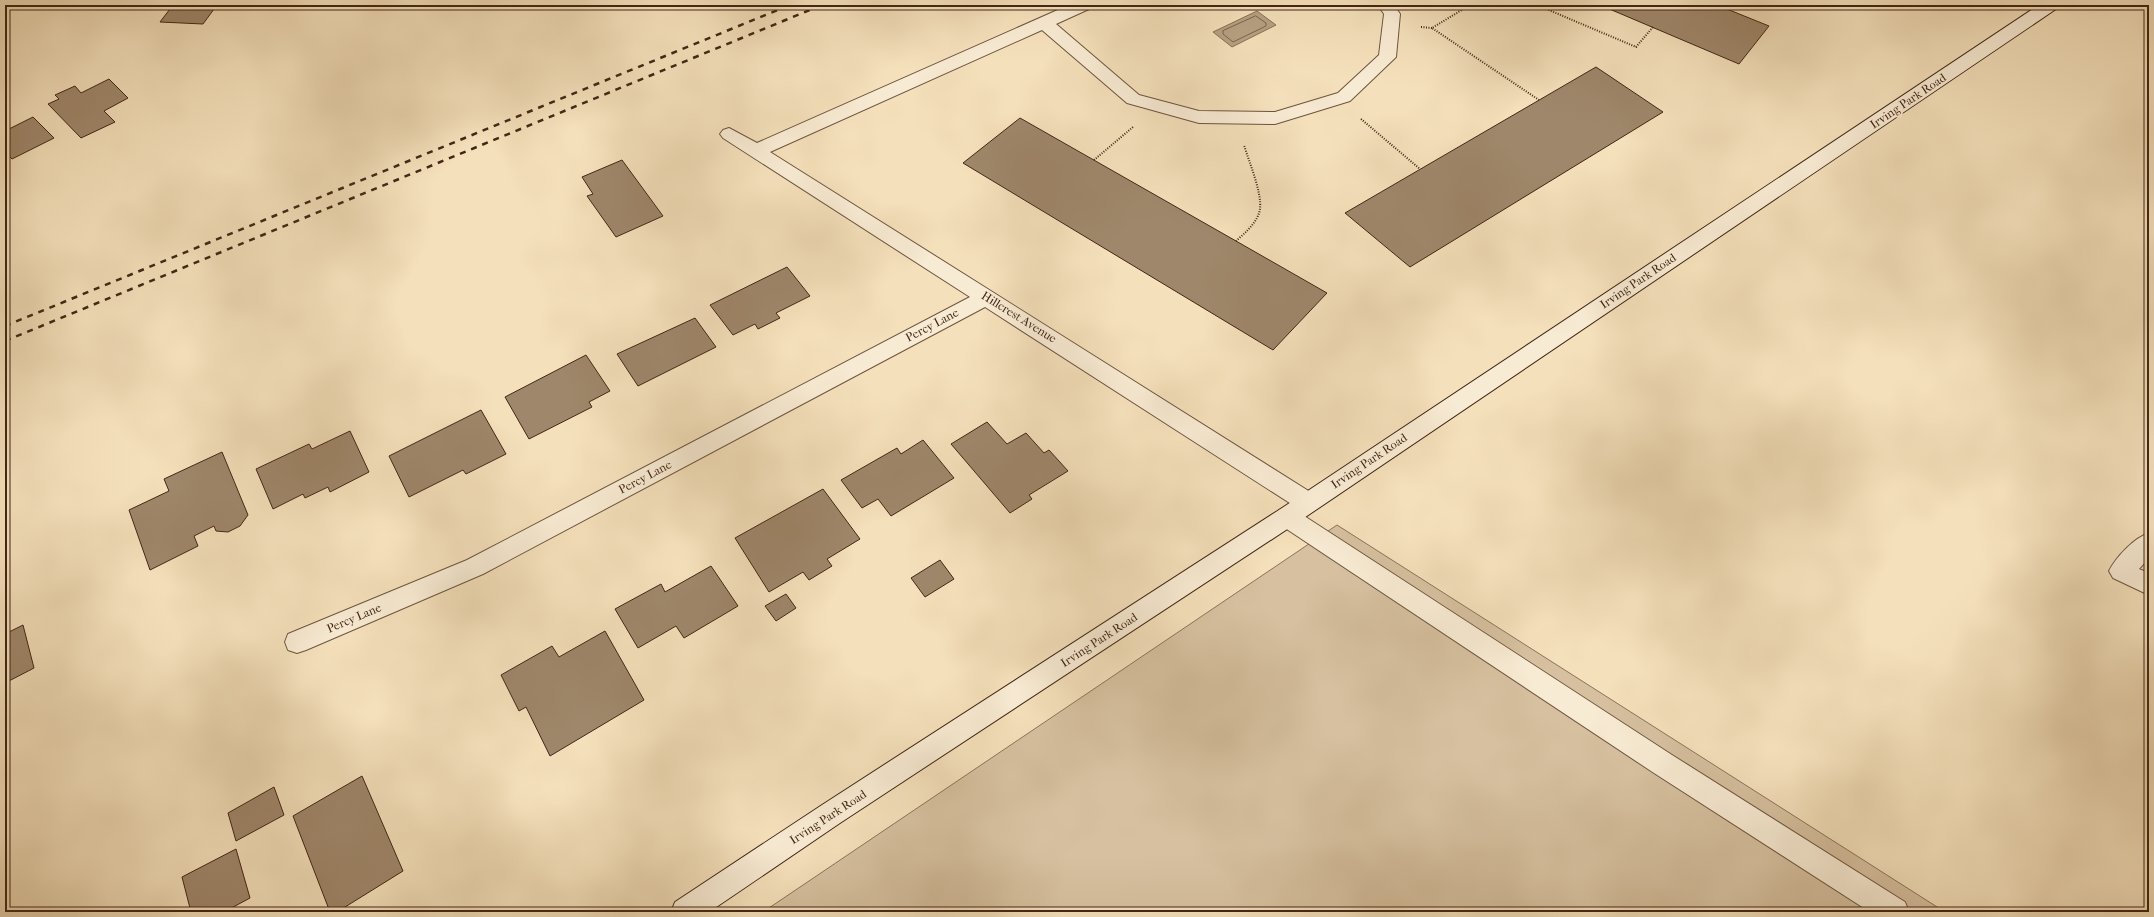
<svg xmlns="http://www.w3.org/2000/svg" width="2154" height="917" font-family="'IM FELL French Canon',serif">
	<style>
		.green { fill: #d6c09f; stroke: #8c735a }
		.water { fill: #b7a183; stroke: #887057 }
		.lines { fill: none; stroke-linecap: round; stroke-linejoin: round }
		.shore { stroke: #7c644c; stroke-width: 1 }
		.building { fill: #9f876b; stroke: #422615 }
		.service-casing { stroke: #6e543e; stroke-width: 2 }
		.minor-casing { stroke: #6e543e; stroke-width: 2 }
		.secondary-casing { stroke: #422615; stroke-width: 2 }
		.path { stroke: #422615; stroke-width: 2; stroke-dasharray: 1 1.5; stroke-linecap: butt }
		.service { fill: #f8ebd3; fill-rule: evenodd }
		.minor { fill: #f8ebd3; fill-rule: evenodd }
		.secondary { fill: #f8ebd3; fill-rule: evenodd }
		.rail { stroke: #422615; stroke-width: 2.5; stroke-dasharray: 6 6; stroke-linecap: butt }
		.labels { text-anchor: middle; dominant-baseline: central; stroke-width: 4; stroke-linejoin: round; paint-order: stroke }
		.street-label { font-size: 12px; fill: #422615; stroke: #f8ebd3 }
	</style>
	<rect width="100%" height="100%" fill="#f4e0bb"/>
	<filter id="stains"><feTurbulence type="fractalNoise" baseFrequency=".005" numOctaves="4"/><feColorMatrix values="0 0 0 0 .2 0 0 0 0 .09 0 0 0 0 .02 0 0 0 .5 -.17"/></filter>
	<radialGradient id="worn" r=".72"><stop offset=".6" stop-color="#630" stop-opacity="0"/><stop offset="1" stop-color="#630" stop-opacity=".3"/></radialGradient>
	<path class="green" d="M1337,525l608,387h-1182z"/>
	<path class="water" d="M1257,11l19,14 -44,22 -19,-15z"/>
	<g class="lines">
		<path class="shore" d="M1256,16l10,7v3l-33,16 -10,-8v-3z"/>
	</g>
	<path class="building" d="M173,5h44l-14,19 -43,-2z
		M1600,5h117l52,21 -30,38z
		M1596,67l67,45 -253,155 -65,-54z
		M109,79l19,19 -24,13 11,11 -34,16 -33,-34 11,-5 -4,-4 20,-9 6,7z
		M33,117l21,21 -42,21 -7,-7v-21z
		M1020,118l216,123 91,52 -54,57 -310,-187z
		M622,160l41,56 -47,21 -29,-41 6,-2 -11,-17z
		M787,267l23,29 -34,17 4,5 -22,11 -3,-5 -22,11 -23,-30z
		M695,318l21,29 -78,39 -21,-32z
		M586,355l24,36 -21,11 3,5 -63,32 -24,-42z
		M481,410l25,44 -40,20 -3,-4 -54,27 -20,-41z
		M987,422l20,22 19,-11 18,20 5,-3 19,21 -39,24 3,4 -22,14 -59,-69z
		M350,431l19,41 -39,20 -2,-5 -23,11 -2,-4 -30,15 -17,-40 53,-25 3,5z
		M923,440l31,38 -63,38 -13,-17 -16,9 -21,-28 56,-32 4,6z
		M222,452l26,63 -8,11 -12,6 -12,-1 -2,-5 -20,10 4,10 -48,24 -21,-60 40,-19 -5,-12z
		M823,489l37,50 -33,20 5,7 -23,14 -6,-8 -34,20 -34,-54z
		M940,560l14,19 -29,18 -14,-19z
		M711,566l27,40 -54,32 -8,-12 -38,22 -23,-39 46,-25 4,8z
		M786,594l10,14 -20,13 -11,-15z
		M23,625l11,43 -29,15v-49z
		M605,631l39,69 -94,56 -24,-49 -7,4 -18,-36 51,-29 7,11z
		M362,776l41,95 -66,41h-7l-37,-96z
		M274,787l10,28 -48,26 -8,-28z
		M236,849l14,49 -26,14h-33l-9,-35z"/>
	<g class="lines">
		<g class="service-casing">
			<path id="service" d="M1287,507l8,3 377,245 233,147 4,10h-39l-216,-139 -375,-249 -3,-7 3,-7z"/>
		</g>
		<g class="minor-casing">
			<path id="minor" d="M1069,5h22l-2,4 -33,15 83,71 60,16 76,1 63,-19 41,-38 5,-41 -6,-9h16l6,9 -4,43 -46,44 -75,23 -76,-1 -72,-20 -85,-73 -272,122 545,343 3,7 -3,7 -8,3 -8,-3 -314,-202 -502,267 -177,76 -9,3 -9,-3 -3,-8 3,-8 179,-74 503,-263 -247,-159 -3,-4 3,-4 6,-2 28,15z
				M2149,533v25l-10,11 10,4v22l-36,-17 -4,-7c7,-14 25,-33 40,-38z"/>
		</g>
		<g class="secondary-casing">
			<path id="secondary" d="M2039,5h19l-2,4 -761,515 -455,299 -131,89h-38l4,-10 147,-97 457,-295z"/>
		</g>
		<path class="path" d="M1470,5l-38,23 107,72
			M1537,5l99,42 17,-20
			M1421,27l11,1
			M1361,119l59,50
			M1094,160l39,-33
			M1236,241c9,-8 22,-19 24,-32 2,-17 -11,-47 -16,-64"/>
		<use href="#service" class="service"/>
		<use href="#minor" class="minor"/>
		<use href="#secondary" class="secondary"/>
		<path class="rail" d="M5,326l785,-321
			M5,341l817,-336"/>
	</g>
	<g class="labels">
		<g class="street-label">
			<text transform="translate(1908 101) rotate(-34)">Irving Park Road</text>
			<text transform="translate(1638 281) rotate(-34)">Irving Park Road</text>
			<text transform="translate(1019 317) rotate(32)">Hillcrest Avenue</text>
			<text transform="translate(932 325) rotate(-28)">Percy Lane</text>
			<text transform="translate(1369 461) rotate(-34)">Irving Park Road</text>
			<text transform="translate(645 477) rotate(-28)">Percy Lane</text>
			<text transform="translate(354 618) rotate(-23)">Percy Lane</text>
			<text transform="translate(1099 640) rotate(-33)">Irving Park Road</text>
			<text transform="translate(828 817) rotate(-33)">Irving Park Road</text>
		</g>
	</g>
	<rect width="2154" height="917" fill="none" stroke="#f4e0bb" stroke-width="20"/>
	<rect x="6" y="6" width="2142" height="905" fill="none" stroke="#422615" stroke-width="2"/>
	<rect x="10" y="10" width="2134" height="897" fill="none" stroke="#422615"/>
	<rect width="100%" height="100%" filter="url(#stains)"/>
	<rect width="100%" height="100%" fill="url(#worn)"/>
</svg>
